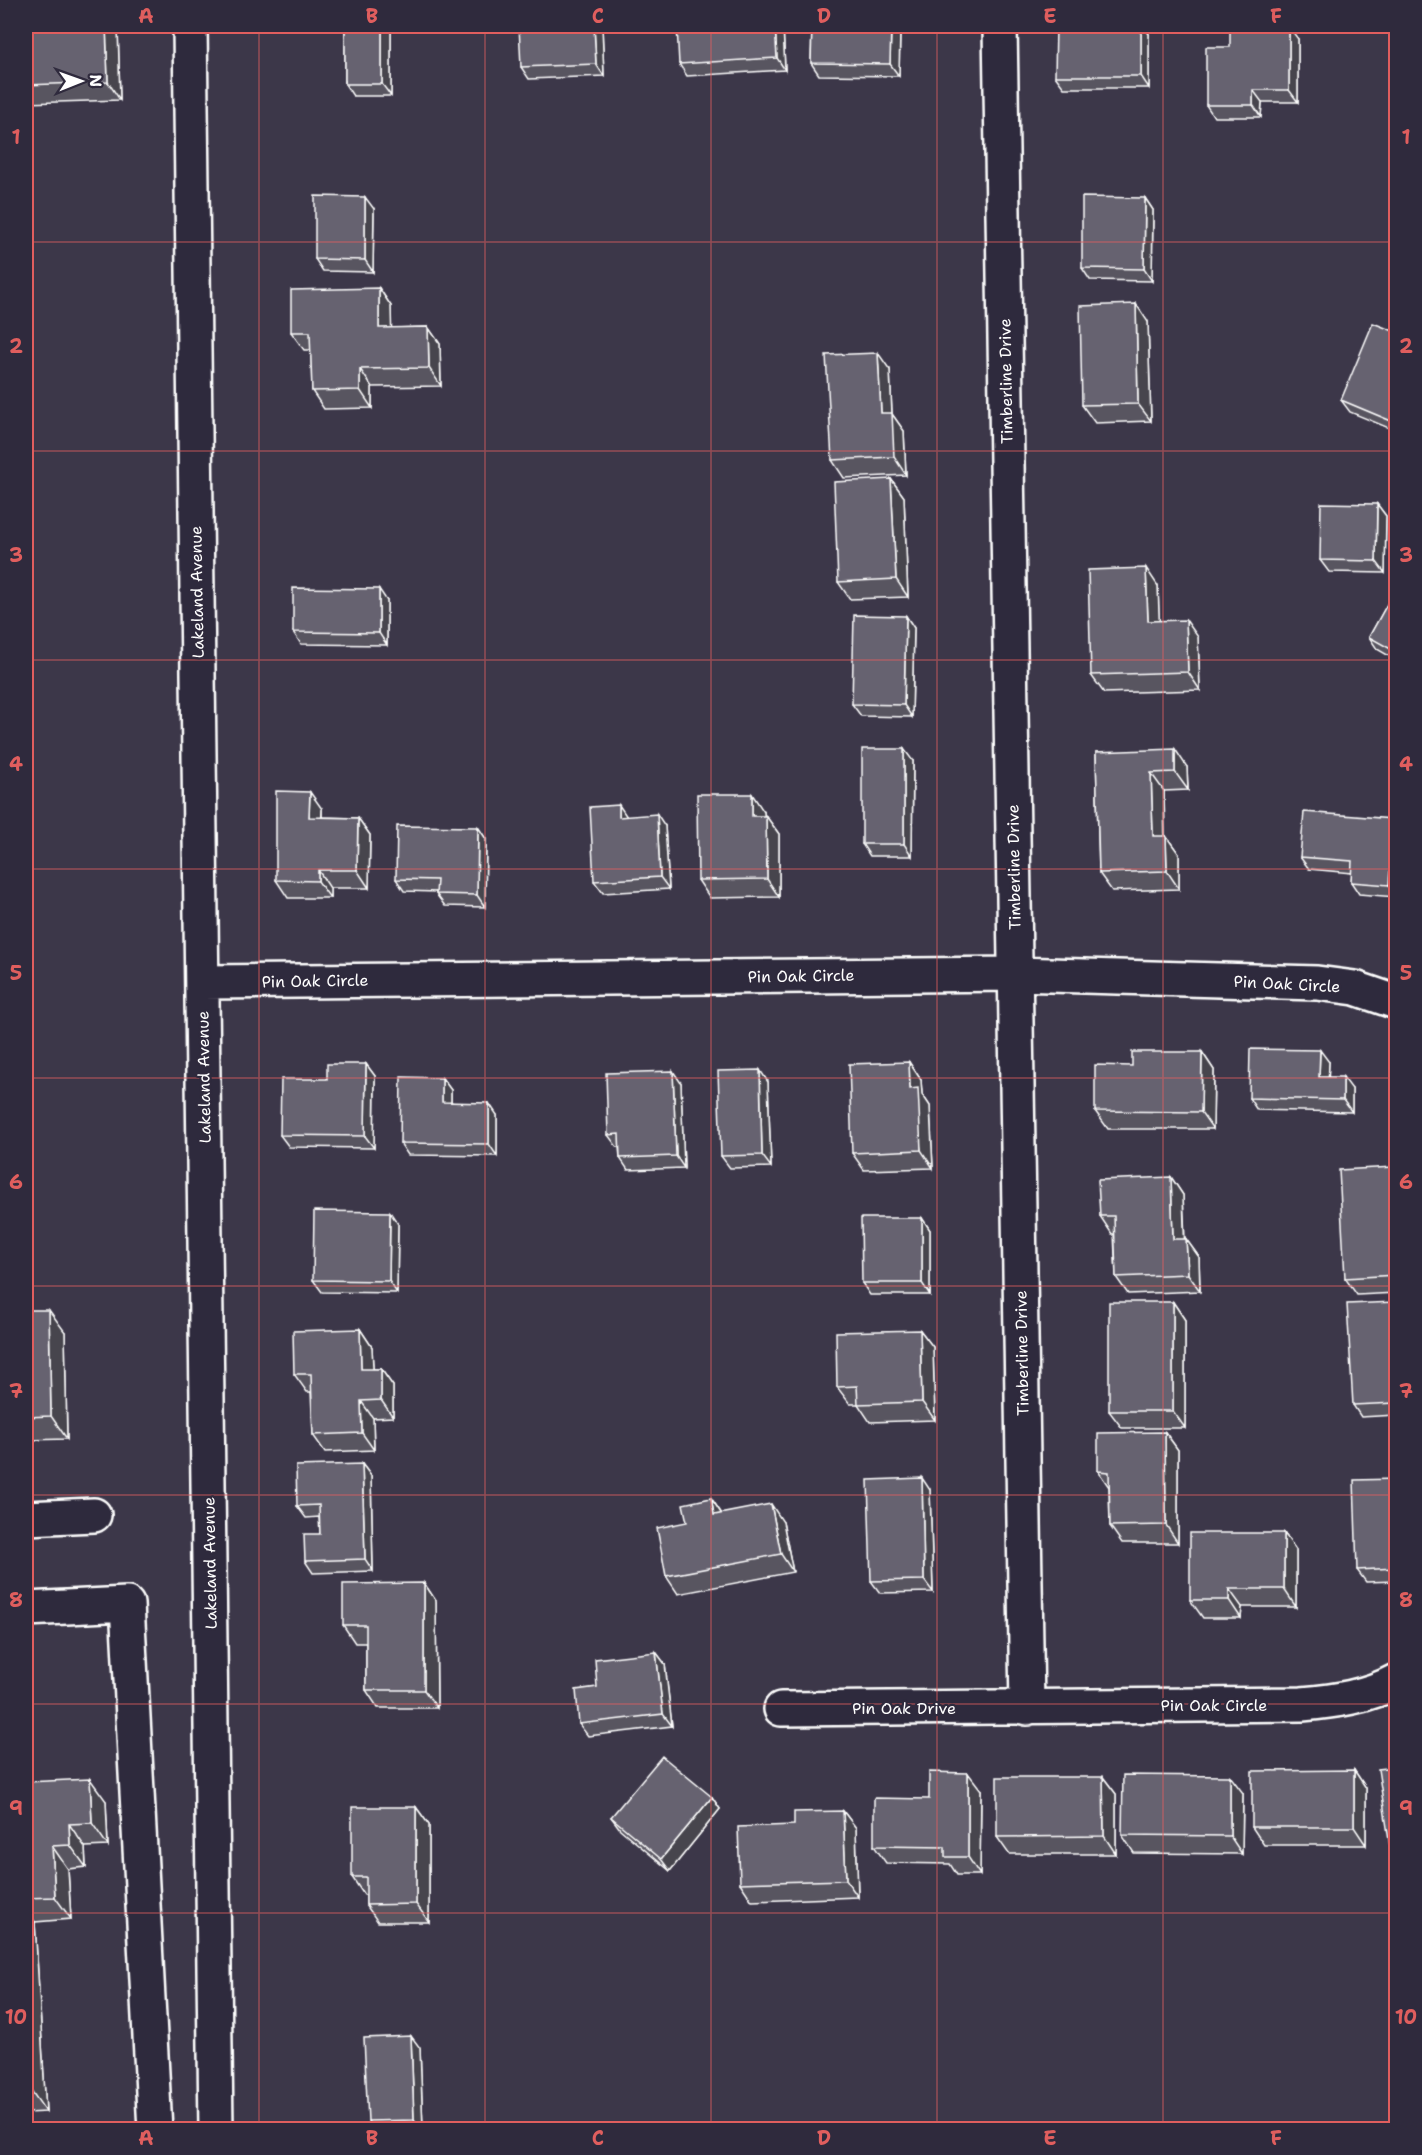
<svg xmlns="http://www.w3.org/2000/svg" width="1422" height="2155" font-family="'Shantell Sans',sans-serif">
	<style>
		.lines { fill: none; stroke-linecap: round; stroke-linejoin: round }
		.minor-casing { stroke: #fff; stroke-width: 38 }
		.minor { stroke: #2f2a3d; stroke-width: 33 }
		.wall { fill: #585460; stroke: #fff; stroke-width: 1.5 }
		.shaded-wall { fill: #47454e; stroke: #fff; stroke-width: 1.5 }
		.building { fill: #666270; stroke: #fff; stroke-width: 1.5 }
		.grid { fill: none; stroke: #e05e5e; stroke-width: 1.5; stroke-opacity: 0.55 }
		.labels { text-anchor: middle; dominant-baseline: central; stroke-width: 4.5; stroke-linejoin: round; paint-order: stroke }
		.street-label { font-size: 16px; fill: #fff; stroke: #2f2a3d }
		.neatline { fill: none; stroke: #e05e5e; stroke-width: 2 }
		.grid-label { font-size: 20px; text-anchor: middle; font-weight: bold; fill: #e05e5e }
	</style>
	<rect width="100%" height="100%" fill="#3c3749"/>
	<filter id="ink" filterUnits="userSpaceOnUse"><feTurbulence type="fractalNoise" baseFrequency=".0167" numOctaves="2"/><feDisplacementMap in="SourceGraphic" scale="12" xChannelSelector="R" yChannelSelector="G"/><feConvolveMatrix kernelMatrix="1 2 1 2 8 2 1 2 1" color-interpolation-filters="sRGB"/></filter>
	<g filter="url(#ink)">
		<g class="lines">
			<g class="minor-casing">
				<path id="minor" d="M190,26l26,2104
					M1000,26l27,1682
					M203,982l813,-8 301,9 38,5 41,14
					M26,1518l68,-3
					M26,1609l101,-5 28,526
					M781,1709l521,-5c33,-3 65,-7 94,-23"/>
			</g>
			<use href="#minor" class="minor"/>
		</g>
		<path class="wall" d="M26,26h91l1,1 2,73 -94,3z
			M345,26h68v4h-22v66h-38l-8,-12z
			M602,26l2,50 -75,3 -8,-12z
			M783,26l2,44 -98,6 -8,-12z
			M812,26h84l4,4 -1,46 -80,-1 -8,-12z
			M1149,34v54h-85l-9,-12z
			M1298,39v63h-36l-1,15h-47l-8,-12 24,-58z
			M1145,198l8,12 -1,71 -62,-1 -8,-12z
			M374,209l-1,63 -50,-1 -8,-12z
			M379,288l12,18v22l37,-1 12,17 1,42 -69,1v21l-48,1 -12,-18 -1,-41h-7l-13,-18z
			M1148,322l3,99 -56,2 -13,-18z
			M1396,332v99l-46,-19 -9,-12z
			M890,370l2,44 12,17 2,44 -62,3 -12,-18z
			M891,479l13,18 4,100 -58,2 -12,-17z
			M1377,504l9,12 -1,57 -56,-1 -9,-12z
			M1158,586l1,35 39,16 2,53 -96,3 -13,-18z
			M1396,588v72l-19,-11 -8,-12z
			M387,601v44l-86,-1 -8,-12z
			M906,616l8,12 -2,89 -51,-1 -9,-12z
			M1096,752l91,15 1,23 -24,1 1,45h1l13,18v35l-67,2 -13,-18z
			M913,761l-1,95h-42l-8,-12z
			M322,809v8l36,1 12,17 -1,53h-39v10h-42l-12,-18z
			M764,812v4h2l13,18v63l-69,1 -12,-18z
			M1393,819l3,5v73l-37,-3 -8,-12 1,-9 -43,-4 -9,-12z
			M665,826l4,63 -66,4 -9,-12z
			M478,827l8,12 -1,68 -40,-1 -9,-12v-2l-32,-1 -8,-12z
			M1202,1052l12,18 -1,59h-105l-13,-18 37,-45z
			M909,1062l12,18 1,14 8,12 3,62 -69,2 -12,-17z
			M1329,1062l-1,15 24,12v23l-95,-2 -8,-12z
			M366,1064l9,12 -1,72 -85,-1 -9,-12 47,-56z
			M442,1078l9,12v12l46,13v41l-89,-1 -8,-12z
			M768,1082l3,85 -41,1 -9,-12z
			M681,1083l3,85 -56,2 -8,-12 -1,-11h-2l-9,-12z
			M1394,1167l2,4v122l-39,2 -12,-17z
			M1171,1177l12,18 2,44h1l13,18 1,34 -72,3 -12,-17 -2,-43h-2l-12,-18z
			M922,1218l8,12v65h-60l-8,-12z
			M398,1224l-1,69 -75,-1 -9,-12z
			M1173,1302l12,18v108h-63l-13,-17z
			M1396,1302v113l-35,2 -8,-12z
			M26,1310l39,22 2,107 -41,1z
			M360,1329l12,18 1,22h8l12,17v31l-20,1 1,32 -49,2 -12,-17 -2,-43h-4l-13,-18z
			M920,1330l13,17 2,73 -65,2 -12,-18h-8l-13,-17z
			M1165,1432l13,18v93h-56l-12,-17 -1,-39 -11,-16z
			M362,1464l9,12 2,95 -60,2 -8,-12 15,-27 -1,-17 -13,1 -9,-12z
			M1396,1479v102l-30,1 -9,-12z
			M930,1490l3,102 -53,1 -9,-12z
			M711,1498l11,16 61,8 10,50 -115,22 -12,-18 21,-54z
			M1284,1533l12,17v57h-54l-1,11h-38l-13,-18z
			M424,1583l12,18 1,107h-59l-12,-18v-47h-11l-12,-18z
			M656,1652l9,12 7,62 -84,10 -9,-12 18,-37z
			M1396,1767v89l-6,-9z
			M1354,1770l12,18v57h-102l-12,-18z
			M1103,1777l13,17v60h-107l-12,-17z
			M26,1782l80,19 2,45 -23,1 1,20 -18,2 3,50 -36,3 11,190 -20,1z
			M981,1790l-1,85h-23l-7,-11 -64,-1 -12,-17 55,-47z
			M1243,1793l-1,61 -108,-1 -12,-18z
			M712,1797l8,12 -50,62 -50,-42 -9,-12z
			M416,1807l13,18v97h-51l-12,-17v-10h-2l-12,-18z
			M843,1811l13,17 2,69 -106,4 -12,-18 54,-58z
			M420,2048l3,82h-50l-5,-9z"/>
		<path class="shaded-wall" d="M106,26h11l1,1 2,73 -12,-18z
			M382,26h6l3,4v66l-9,-12z
			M594,26h8l2,50 -8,-12z
			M775,26h8l2,44 -8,-12z
			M891,26h5l4,4 -1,46 -9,-12z
			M1141,26h2l6,8v54l-8,-12z
			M1289,27l9,12v63l-9,-12z
			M1253,90l9,12 -1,15 -8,-12z
			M365,197l9,12 -1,63 -8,-12z
			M1145,198l8,12 -1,71 -8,-12z
			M379,288l12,18 1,39 -13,-17z
			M1136,304l12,18 3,99 -13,-17z
			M428,327l12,17 1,42 -12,-18z
			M878,353l12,17 2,44 12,17 2,44 -12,-18 -13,-44z
			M360,369l12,18v21l-12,-18z
			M891,479l13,18 4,100 -12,-18z
			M1377,504l9,12 -1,57 -9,-12z
			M1146,568l12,18 2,53 -12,-18z
			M379,589l8,12v44l-8,-12z
			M906,616l8,12 -2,89 -8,-12z
			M1186,620l12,17 2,53 -12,-18z
			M904,749l9,12 -1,95 -8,-12z
			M1175,749l12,18 1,23 -13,-18z
			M1151,773l13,18 1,63 -12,-18z
			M310,792l12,17 -1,26 -12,-18z
			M752,794l12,18 1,22 -13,-18z
			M619,805l8,12h-8z
			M657,814l8,12 4,63 -9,-12z
			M766,816l13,18v63l-12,-18z
			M358,818l12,17 -1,53 -12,-18z
			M1393,819l3,5v73l-7,-12z
			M478,827l8,12 -1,68 -8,-12z
			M1166,836l13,18v35l-12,-18z
			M318,870l12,18v10l-12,-17z
			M1320,1050l9,12 -1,27 -9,-12z
			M1202,1052l12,18 -1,59 -12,-17z
			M909,1062l12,18 1,14 8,12 3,62 -12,-18 -11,-61z
			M366,1064l9,12 -1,72 -9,-12z
			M760,1070l8,12 3,85 -9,-12z
			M673,1071l8,12 3,85 -8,-12z
			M1343,1077l9,12v23l-9,-12z
			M442,1078l9,12v24l-9,-12z
			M489,1103l8,12v41l-8,-12z
			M1394,1167l2,4v36z
			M1171,1177l12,18 2,62 -12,-18z
			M390,1212l8,12 -1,69 -8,-12z
			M922,1218l8,12v65l-8,-12z
			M1186,1239l13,18 1,34 -12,-17z
			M1173,1302l12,18v108l-12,-17z
			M49,1310l16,22 2,107 -16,-23z
			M360,1329l12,18 2,40 -13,-18z
			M920,1330l13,17 2,73 -13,-18z
			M381,1369l12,17v31l-12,-17z
			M361,1401l12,17 1,32 -12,-17z
			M1165,1432l13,18v93l-12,-18z
			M362,1464l9,12 2,95 -8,-12z
			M922,1478l8,12 3,102 -9,-12z
			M711,1498l12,18 -9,-1z
			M771,1504l12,18 10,50 -12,-18z
			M1284,1533l12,17v57l-12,-18z
			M424,1583l12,18 1,107 -13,-18z
			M1229,1589l13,18 -1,11 -12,-18z
			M656,1652l9,12 7,62 -9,-12z
			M1354,1770l12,18v57l-12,-18z
			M968,1773l13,17 -1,85 -12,-18z
			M1230,1776l13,17 -1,61 -12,-18z
			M1103,1777l13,17v60l-12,-18z
			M90,1779l16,22 2,45 -16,-23z
			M712,1797l8,12 -50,62 -9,-12z
			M416,1807l13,18v97l-13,-18z
			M843,1811l13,17 2,69 -12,-17z
			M69,1824l16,23 1,20 -16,-22z
			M52,1846l16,23 3,50 -16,-22z
			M26,1908l9,14 11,190 -16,-23 -4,-80z
			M411,2036l9,12 3,82h-2l-7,-10z"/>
		<path class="building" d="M26,26h80l2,56 -82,3z
			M345,26h37v58h-37z
			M519,26h75l2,38 -75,3z
			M677,26h98l2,32 -98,6z
			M812,26h79l-1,38 -79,-1z
			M1056,26h85v50h-86z
			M1230,27h59v63h-36v15h-47v-58h24z
			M315,196l50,1v63l-50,-1z
			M1082,197l63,1 -1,71 -62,-1z
			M379,288v40l49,-1 1,41 -69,1v21l-48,1 -2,-59h-19v-42z
			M1136,304l2,100 -56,1 -2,-99z
			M1373,323l23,9v91l-55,-23z
			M878,353l3,60h11l2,44 -62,3 -6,-105z
			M891,479l5,100 -58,3 -4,-100z
			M1321,503l56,1 -1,57 -56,-1z
			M1146,568l2,53 38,-1 2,52 -97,3 -3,-105z
			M293,588l86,1v44l-86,-1z
			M1396,588v64l-27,-15z
			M854,615l52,1 -2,89 -52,-1z
			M862,749h42v95h-42z
			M1175,749v23l-24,1 2,63h13l1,35 -68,2 -3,-121z
			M276,791l34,1 -1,25 49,1 -1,52h-39v11l-42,-1z
			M697,794h55v22h14l1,63 -69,1z
			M619,805v12l38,-3 3,63 -66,4 -4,-74z
			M1304,812l89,7 -4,66 -38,-3 1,-21 -52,-4z
			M397,826l81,1 -1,68 -41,-1 1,-14 -41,-1z
			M1250,1049l70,1 -1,27h24v23l-94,-2z
			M1132,1052h70l-1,60 -106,-1v-46l37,1z
			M909,1062l1,27 8,-1 3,62 -69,3 -3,-89z
			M327,1064h39l-1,72 -85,-1 1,-56h46z
			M760,1070l2,85 -41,1 -3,-85z
			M673,1071l3,85 -56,2 -1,-24 -11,1 -2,-62z
			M401,1077l41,1v24l47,1v41l-89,-1z
			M1394,1167l2,40v68l-51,3 -6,-108z
			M1171,1177l2,62h13l2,35 -72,3 -2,-61h-14l-2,-36z
			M314,1211l76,1 -1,69 -76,-1z
			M861,1218h61v65h-60z
			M1109,1302h64v109h-64z
			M1396,1302v101l-43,2 -6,-101z
			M26,1310h23l2,106 -25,1z
			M360,1329l1,40h20v31l-20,1 1,32 -49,2 -2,-61h-17l-1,-43z
			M920,1330l2,72 -64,2 -1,-18 -20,1 -1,-55z
			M1165,1432l1,93 -56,1 -1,-54 -11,-1v-38z
			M362,1464l3,95 -60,2 -1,-27h16l-1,-29 -22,1 -1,-40z
			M922,1478l2,102 -53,1 -3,-101z
			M1396,1479v89l-39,2 -3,-90z
			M711,1498l3,17 57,-11 10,50 -115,22 -9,-48 30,-6 -4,-18z
			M1190,1533h94v56h-55v11h-39z
			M424,1583v107h-58v-65h-23v-41z
			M656,1652l7,62 -84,10 -3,-34 21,-3 -2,-28z
			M662,1756l50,41 -51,62 -50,-42z
			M1396,1767v79l-6,1 -12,-78z
			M1354,1770v57h-102v-56z
			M929,1772l39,1v84h-23v-10l-71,-1v-48l55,1z
			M1123,1775l107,1v60l-108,-1z
			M997,1777h106l1,59 -107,1z
			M90,1779l2,44 -23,1 1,21 -18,1 3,51 -29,1v-116z
			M352,1807h64v97l-50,1v-28h-14z
			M843,1811l3,69 -106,3 -2,-56 56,-2v-13z
			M26,2009l4,80h-4z
			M411,2036l3,84 -46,1 -4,-83z"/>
	</g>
	<path class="grid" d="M259,26v2104M485,26v2104M711,26v2104M937,26v2104M1163,26v2104M26,242h1370M26,451h1370M26,660h1370M26,869h1370M26,1078h1370M26,1286h1370M26,1495h1370M26,1704h1370M26,1913h1370"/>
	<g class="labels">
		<g class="street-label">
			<text transform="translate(1006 381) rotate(-91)">Timberline Drive</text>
			<text transform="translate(197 592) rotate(-91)">Lakeland Avenue</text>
			<text transform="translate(1014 867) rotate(-91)">Timberline Drive</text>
			<text transform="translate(801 976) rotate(-1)">Pin Oak Circle</text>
			<text transform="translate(315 981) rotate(-1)">Pin Oak Circle</text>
			<text transform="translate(1287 984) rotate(3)">Pin Oak Circle</text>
			<text transform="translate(204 1077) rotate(-91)">Lakeland Avenue</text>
			<text transform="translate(1022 1353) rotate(-91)">Timberline Drive</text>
			<text transform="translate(210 1563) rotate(-91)">Lakeland Avenue</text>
			<text x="1214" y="1705">Pin Oak Circle</text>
			<text x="904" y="1708">Pin Oak Drive</text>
		</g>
	</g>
	<rect width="1422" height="2155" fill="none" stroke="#2f2a3d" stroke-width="66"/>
	<g transform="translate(81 81) rotate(89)" stroke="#2f2a3d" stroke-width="4.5" paint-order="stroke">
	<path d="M0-4.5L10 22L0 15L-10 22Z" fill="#ffffff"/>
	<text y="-9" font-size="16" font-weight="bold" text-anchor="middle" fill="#ffffff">N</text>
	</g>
	<rect x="33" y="33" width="1356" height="2089" class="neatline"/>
	<g class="grid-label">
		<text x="146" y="23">A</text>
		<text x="372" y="23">B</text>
		<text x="598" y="23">C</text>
		<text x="824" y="23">D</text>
		<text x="1050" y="23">E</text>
		<text x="1276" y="23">F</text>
		<text x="16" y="144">1</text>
		<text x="1406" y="144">1</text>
		<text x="16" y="353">2</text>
		<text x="1406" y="353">2</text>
		<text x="16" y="562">3</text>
		<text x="1406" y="562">3</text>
		<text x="16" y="771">4</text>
		<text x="1406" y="771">4</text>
		<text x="16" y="980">5</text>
		<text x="1406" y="980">5</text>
		<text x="16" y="1189">6</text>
		<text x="1406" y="1189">6</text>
		<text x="16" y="1398">7</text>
		<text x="1406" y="1398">7</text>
		<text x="16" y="1607">8</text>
		<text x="1406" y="1607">8</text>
		<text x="16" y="1815">9</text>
		<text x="1406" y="1815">9</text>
		<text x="16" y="2024">10</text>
		<text x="1406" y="2024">10</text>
		<text x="146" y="2145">A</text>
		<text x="372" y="2145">B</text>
		<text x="598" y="2145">C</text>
		<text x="824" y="2145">D</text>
		<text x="1050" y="2145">E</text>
		<text x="1276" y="2145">F</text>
	</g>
</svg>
